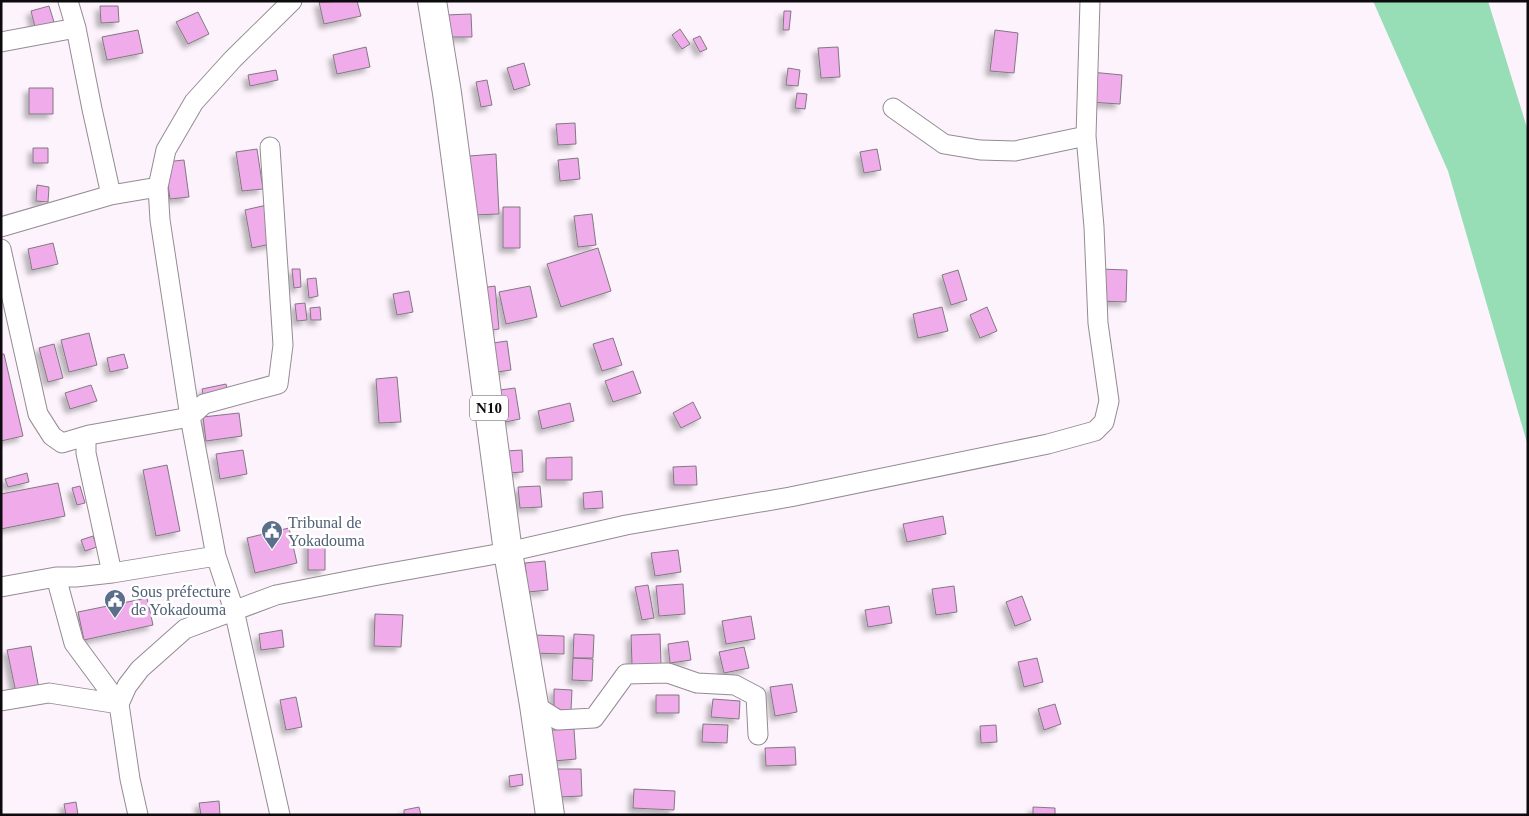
<svg xmlns="http://www.w3.org/2000/svg" width="1529" height="816" font-family="Georgia,serif">
	<style>
		.green { fill: #97ddb6 }
		.building { fill: #efabea; stroke: #817980; filter: url(#shadow) }
		.lines { fill: none; stroke-linecap: round; stroke-linejoin: round }
		.minor-casing { stroke: #948b93; stroke-width: 21 }
		.highway-casing { stroke: #948b93; stroke-width: 30 }
		.minor { stroke: #fff; stroke-width: 19 }
		.highway { stroke: #fff; stroke-width: 28 }
		.labels { text-anchor: middle; dominant-baseline: central; stroke-width: 5; stroke-linejoin: round; paint-order: stroke }
		.shield { fill: #fff; stroke: #565456; stroke-width: 1 }
		.shield-label { font-size: 15px; font-weight: bold; fill: #0d0a0d }
		.service-label { font-size: 16px; fill: #4e5e75; stroke: #fff; text-anchor: start }
	</style>
	<defs>
		<filter id="shadow"><feDropShadow dx="-4.5" dy="4.5" stdDeviation="2.5" flood-color="#0004"/></filter>
	</defs>
	<rect width="100%" height="100%" fill="#fdf3fc"/>
	<path class="green" d="M1373,1h115l40,130v315l-80,-275z"/>
	<path class="building" d="M357,1l4,15 -37,8 -5,-22z
		M49,6l5,16 -19,5 -4,-16z
		M100,6h18l1,16 -18,1z
		M784,11h7l-2,19h-6z
		M198,12l11,22 -21,10 -12,-22z
		M471,14l1,23h-26v-22z
		M680,29l10,15 -8,5 -10,-14z
		M138,30l5,23 -36,7 -5,-23z
		M995,30l23,3 -4,40 -24,-2z
		M700,36l7,13 -7,3 -7,-13z
		M366,47l4,20 -33,7 -4,-19z
		M838,47l2,30 -19,1 -3,-30z
		M524,63l6,22 -16,5 -7,-22z
		M788,68l12,2 -2,16 -12,-1z
		M276,70l2,10 -28,6 -2,-11z
		M1091,72l31,3 -2,29 -31,-2z
		M487,80l5,25 -11,2 -5,-25z
		M29,88h24v26h-24z
		M797,93l10,1 -2,15 -10,-1z
		M575,123l1,21 -18,1 -2,-21z
		M33,148h15v15h-15z
		M257,149l6,40 -21,2 -6,-39z
		M877,149l4,21 -17,3 -4,-21z
		M496,154l3,60 -27,1 -3,-59z
		M578,158l2,21 -20,2 -2,-21z
		M184,160l5,37 -19,2 -5,-37z
		M37,185l12,2 -1,15 -12,-1z
		M267,205l8,38 -23,5 -7,-38z
		M503,207h17v41h-17z
		M592,214l4,31 -18,2 -4,-31z
		M53,243l5,21 -26,6 -4,-21z
		M598,248l13,43 -50,16 -14,-43z
		M292,269h8l1,18 -7,1z
		M1100,269l27,1 -1,32 -27,-1z
		M958,270l9,30 -16,5 -9,-30z
		M316,278l2,18 -9,2 -2,-19z
		M495,286l4,43 -13,2 -5,-43z
		M530,286l7,31 -31,7 -7,-32z
		M409,291l4,21 -16,3 -4,-21z
		M305,303l2,17 -10,1 -2,-17z
		M320,307l1,13h-10l-1,-12z
		M942,307l6,24 -30,7 -5,-24z
		M987,307l10,24 -17,7 -10,-23z
		M89,333l8,32 -28,7 -8,-32z
		M613,338l9,27 -20,6 -9,-27z
		M507,341l4,29 -14,2 -4,-29z
		M54,344l9,34 -15,4 -9,-34z
		M1,354h3l19,82 -22,5z
		M124,354l4,14 -18,4 -3,-14z
		M633,371l8,22 -28,9 -8,-21z
		M397,377l4,45 -22,1 -3,-44z
		M226,384l2,10 -24,5 -2,-10z
		M91,385l6,16 -27,8 -5,-16z
		M515,388l5,31 -15,3 -5,-32z
		M693,402l8,16 -20,10 -8,-15z
		M570,403l4,18 -32,8 -4,-18z
		M239,413l3,23 -36,5 -3,-24z
		M243,450l4,24 -27,5 -4,-25z
		M522,450l1,22 -15,1 -1,-22z
		M572,457v23h-26v-22z
		M167,465l13,66 -24,5 -13,-66z
		M696,466l1,19h-23l-1,-18z
		M27,473l2,9 -21,5 -3,-8z
		M58,483l7,33 -64,13v-35z
		M80,486l5,17 -8,2 -5,-17z
		M540,486l2,21 -22,1 -2,-21z
		M602,491l1,17 -19,1 -1,-16z
		M943,516l3,18 -39,8 -4,-18z
		M289,528l8,35 -42,10 -8,-35z
		M93,536l4,11 -12,4 -4,-11z
		M308,541h17v29h-17z
		M678,550l3,22 -26,4 -4,-23z
		M545,561l3,29 -20,2 -3,-29z
		M683,584l2,30 -26,2 -3,-30z
		M648,585l6,33 -12,2 -7,-33z
		M954,586l3,26 -21,3 -4,-26z
		M1022,596l9,24 -16,6 -9,-24z
		M147,598l6,27 -69,15 -6,-28z
		M889,606l3,17 -24,4 -3,-17z
		M375,614l28,1 -2,32 -27,-1z
		M751,616l4,23 -29,5 -4,-23z
		M282,630l2,17 -23,3 -2,-16z
		M574,634l20,1 -1,23h-20z
		M660,634l1,30 -29,1 -1,-30z
		M534,635l30,1v18l-31,-1z
		M688,641l3,19 -21,3 -2,-19z
		M31,646l8,43 -23,4 -9,-43z
		M744,647l5,21 -25,5 -5,-21z
		M573,658l20,1 -1,22 -20,-1z
		M1037,658l6,24 -19,5 -6,-25z
		M792,684l5,28 -22,4 -5,-29z
		M554,689l18,1 -1,20h-17z
		M656,695h23v18h-23z
		M296,697l6,30 -16,3 -6,-30z
		M713,699l27,2 -1,18 -28,-2z
		M1055,704l6,20 -17,6 -6,-21z
		M703,724l25,1 -1,18 -25,-1z
		M996,725l1,17 -16,1 -1,-17z
		M574,729l2,30 -22,2 -2,-31z
		M795,747l1,18 -30,1 -1,-18z
		M557,769h24l1,27 -24,1z
		M522,774l1,11 -13,2 -1,-11z
		M634,789l41,2 -1,19 -41,-2z
		M219,801l1,14h-19l-2,-12z
		M76,802l2,13h-12l-2,-11z
		M419,807l2,8h-17v-5z
		M1033,807l22,1v7h-22z"/>
	<g class="lines">
		<g class="minor-casing">
			<path id="minor" d="M68,1l8,27 16,81 19,86 47,-8
				M1,42l75,-14
				M893,108l51,36 36,6 35,1 71,-15
				M1,227l110,-32
				M1,249l37,165 14,22 10,7 27,-8
				M112,573l-26,-120v-11l3,-7 101,-18 14,-13 74,-20 5,-39 -13,-198
				M56,577l18,66 45,61
				M1,587l55,-10h20l36,-4 104,-17
				M1,701l48,-8 70,11
				M534,705l24,15 36,-2 32,-44 42,-1 29,10 38,2 21,11 2,39
				M138,815l-8,-36 -11,-75 8,-18 13,-17 45,-40 91,-34 97,-19 135,-24 118,-27 164,-28 258,-53 47,-13 9,-9 5,-21 -11,-78 -4,-96 -8,-91 4,-135
				M280,815l-46,-205 -18,-54 -26,-139 -30,-197 -2,-33 8,-37 28,-48 39,-43 59,-58"/>
		</g>
		<g class="highway-casing">
			<path id="highway" d="M432,1l15,92 61,459 26,153 16,110"/>
		</g>
		<use href="#minor" class="minor"/>
		<use href="#highway" class="highway"/>
	</g>
	<defs>
		<g id="civic-pin" transform="scale(1.125)"><path d="M0 17L-7.5 6A9.5 9.5 0 1 1 7.5 6Z" fill="#5c6f8a" stroke="#fff"/><path d="M-.6-6.5H3V-4.5H.6V-3L4-1V1h2V6H-6V1h2V-1L-.6-3ZM-1.2 2.5V6h2.4V2.5Z" fill="#fff"/></g>
	</defs>
	<g fill-rule="evenodd">
		<use href="#civic-pin" x="272" y="531"/>
		<use href="#civic-pin" x="115" y="600"/>
	</g>
	<g class="labels">
		<rect class="shield" x="470" y="395.5" width="38" height="25" rx="4"/>
		<g class="shield-label">
			<text x="489" y="408">N10</text>
		</g>
		<g class="service-label">
			<text x="288" y="522">Tribunal de<tspan x="288" dy="18">Yokadouma</tspan></text>
			<text x="131" y="591">Sous préfecture<tspan x="131" dy="18">de Yokadouma</tspan></text>
		</g>
	</g>
	<rect width="1529" height="816" fill="none" stroke="#0d0a0d" stroke-width="5"/>
</svg>
